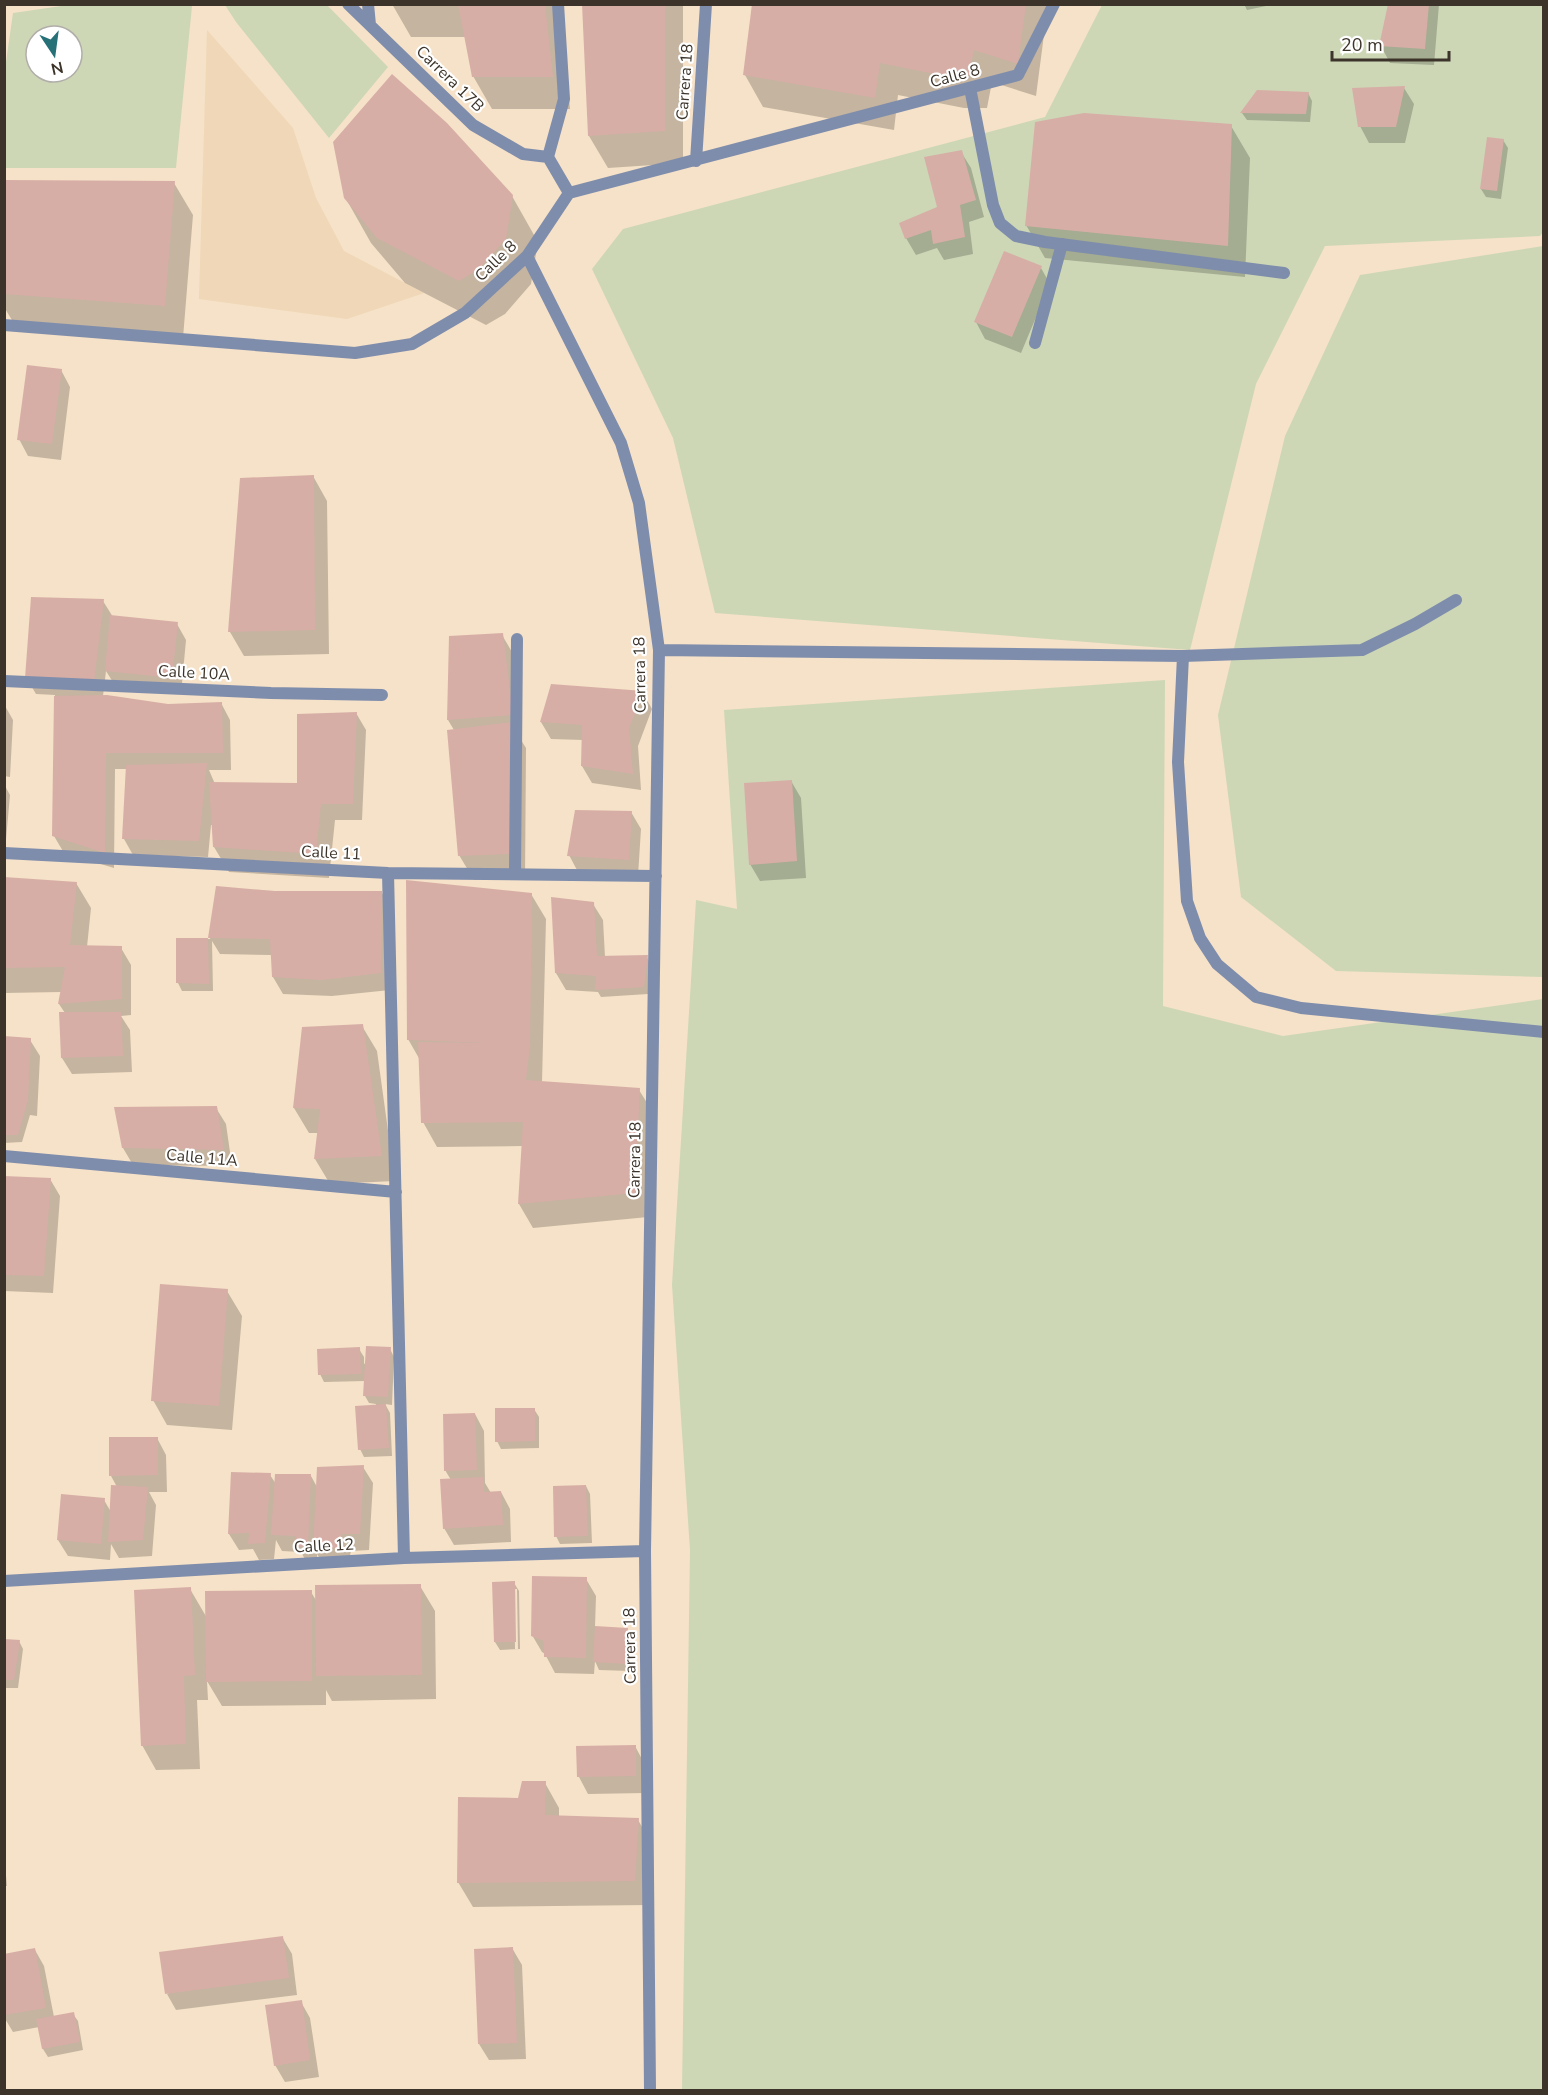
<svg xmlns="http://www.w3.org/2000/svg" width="1548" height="2095" font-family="'Nunito Sans',sans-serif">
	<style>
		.built { fill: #efd7b7 }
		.green { fill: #cdd7b6; fill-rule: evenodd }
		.shadow { fill: #0003; fill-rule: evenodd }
		.building { fill: #d7aea6 }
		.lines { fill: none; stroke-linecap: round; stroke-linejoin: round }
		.lane { stroke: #7f8dac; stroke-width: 12 }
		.street { stroke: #7f8dac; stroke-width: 12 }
		.labels { text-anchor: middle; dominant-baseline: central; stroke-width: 4.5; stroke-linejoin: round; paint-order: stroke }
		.street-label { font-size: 16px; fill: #3c342a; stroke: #fff }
	</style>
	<rect width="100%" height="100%" fill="#f6e2c8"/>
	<path class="built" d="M207,30l86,98 23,70 28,53 80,42 -77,26 -148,-20z"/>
	<path class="green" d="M75,4l117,2 -16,162h-171l-1,-92 9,-63zM36,36h36v36h-36z
		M225,5h102l61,62 -59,71 -93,-116z
		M1102,5h441v227l-3,4 -215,10 -69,138 -66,266 -475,-37 -42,-175 -81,-169 31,-40 422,-112z
		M1543,246v731l-207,-6 -95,-74 -23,-182 67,-279 75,-161z
		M1165,680l-2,326 120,30 260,-37v1091h-861l8,-540 -18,-265 24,-385 41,9 -13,-199z"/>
	<path class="shadow" d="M392,4h168l10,105h-78l-19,-33 -7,-39h-55z
		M583,4h100v159l-75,5 -19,-32z
		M754,4h294l-12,92 -44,-14 -5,26h-23l-66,-13 -4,35 -131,-23 -18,-32z
		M1244,4h32l-29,6z
		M1389,4h50l-5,61 -44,-2 -9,-17z
		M1404,88l10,16 -9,39h-36l-9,-17z
		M1257,91l51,2 4,8 -2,21 -63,-2 -5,-7z
		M1231,126l19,32 -5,119 -200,-19 -19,-33z
		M1503,140l5,8 -7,51 -15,-2 -5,-8z
		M961,152l10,16 13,49 -15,5 4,32 -29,6 -7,-12 -21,7 -10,-17 33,-30z
		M4,181l170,2 19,32 -10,123 -168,-13 -11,-18z
		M512,196l26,46 -7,42 -26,30 -19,11 -81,-42 -34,-40 -26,-46z
		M1041,268l9,16 -29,69 -36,-14 -9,-17z
		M61,370l9,17 -9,73 -33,-4 -9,-17z
		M313,476l14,25 2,153 -85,2 -14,-24z
		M103,601l10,16 64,7 9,16 -5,54 -65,-7 -10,-16 -3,25 65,10 53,-3 9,17 1,50h-22l6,14 84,1 57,-72 10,17 -4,90h-27l-6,58 -100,-6 -15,-25 -1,-22h-2l-3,32 -75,-2 -9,-16 4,-70h-13l-1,99 -50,-15 -10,-17 1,-141 -19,-1 -10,-17z
		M502,635l10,17 4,80 10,16 -1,131 -51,1 -15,-25 -5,-125 -6,-10 2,-83z
		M552,685l91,8 9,16 -14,37 3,44 -49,-7 -10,-17 1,-26 -32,-1 -10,-17z
		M4,704l9,16 -3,57 -6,-1z
		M791,781l10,17 5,80 -46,3 -10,-17z
		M4,784l6,11 -5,56h-1z
		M631,812l10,17 -3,47 -60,-4 -9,-17z
		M4,879l72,4 15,25 -4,39 34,1 10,17v50l-10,1 9,14 2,42 -60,2 -10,-16 3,-45 -6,-9 3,-12 -58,1z
		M217,888l57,4 108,1 9,16 -1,81 -58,6 -49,-2 -10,-17 -1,-22 -52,-1 -8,-13 1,50h-31l-4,-8v-44h32z
		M531,894l15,25 -4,164 97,7 15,24 -6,103 -115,11 -14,-24 4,-58 -86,1 -14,-25 -3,-62 -12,-21z
		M593,904l10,16 2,37h42l4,8 -3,29 -47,3 -3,-5 -32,-2 -10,-17z
		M362,1026l15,25 18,130 -65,3 -15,-25 3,-26h-9l-15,-25z
		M4,1038l26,2 10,16 -3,60 -7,-1 -8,27 -18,1z
		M216,1108l10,16 6,42 -99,-1 -10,-17z
		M4,1177l46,2 10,17 -7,97 -49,-2z
		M227,1291l15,25 -10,114 -65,-5 -14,-25z
		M359,1349l5,8v7l26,-15 4,8 -2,48 -7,-1 5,9 2,43 -28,1 -4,-8 16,-43v-2l-7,-1 -4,-7v-15l-41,1 -4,-8z
		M534,1409l5,8v31l-38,1 -4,-8z
		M475,1414l9,17 1,52 6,10 10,-1 9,17 1,33 -57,3 -10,-17 7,-48 -6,-10z
		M157,1438l9,17 1,37h-18l7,13 -4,51 -33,2 -8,-14 -1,16 -42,-4 -10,-16 46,-40 7,12 6,-25 -6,-11z
		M363,1467l10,16 -4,67 -18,1 -3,14h-24l-7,-11v9h-10l-6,-11 -19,-1 -6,-11 -2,19 -15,1 -6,-11 -14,1 -10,-16 41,-59 6,9 35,-8 6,11z
		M586,1486l4,8 2,49 -32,1 -4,-8z
		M586,1579l10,17 -1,31 32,2 5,8 -2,34 -31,-1 -4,-9 -1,13 -39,-1 -10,-19 -3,-2 -10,-17z
		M514,1583l5,8 1,58 -20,1 -5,-8zM514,1589h3l1,60h-3z
		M420,1586l15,25 1,88 -104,2 -6,-11v15l-104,1 -15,-25 1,19h-11l3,69 -44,1 -14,-25 48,-156 17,29 104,-26 6,10z
		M4,1641h15l4,8 -5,39h-14z
		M635,1746l9,17 1,30 -57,1 -9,-17 -1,-30z
		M545,1783l14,25v9l79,3 14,24 -3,61 -176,2 -15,-25 61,-83z
		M4,1855l3,31h-3z
		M282,1937l10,17 5,41 -121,15 -9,-16z
		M512,1948l10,17 4,94 -37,1 -10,-16z
		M35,1950l9,16 10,51 19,-3 5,7 5,29 -35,7 -5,-8 -4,-22 -26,5 -9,-15v-62z
		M301,2002l9,16 9,59 -34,5 -10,-17z"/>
	<path class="building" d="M458,4h87l8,73h-81z
		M582,4h83v127l-77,5z
		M752,4h274l-8,60 -44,-14 -5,25 -24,1 -65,-13 -5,35 -132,-23z
		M1388,4h41l-4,45 -46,-3z
		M392,74l55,49 66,72 -7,44 -27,30 -20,12 -82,-43 -33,-40 -11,-56z
		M1405,86l-9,41h-38l-6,-39z
		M1257,90l52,2 -3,22 -66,-1z
		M1084,113l148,11 -4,122 -203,-20 10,-104z
		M1487,137l17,2 -7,52 -17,-2z
		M962,150l14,50 -16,5 5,32 -32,7 -2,-14 -26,9 -6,-16 38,-16 -13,-50z
		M4,180l171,1 -10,125 -161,-12z
		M1004,251l38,15 -30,71 -38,-15z
		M27,365l35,4 -10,75 -35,-4z
		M314,475l1,155 -87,2 12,-154z
		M31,597l73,2 -10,83 -69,-4z
		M110,615l68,7 -6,56 -67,-7z
		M503,633l10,82 -66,5 2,-84z
		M551,684l93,7 -15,37 4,46 -52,-8 1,-41 -42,-3z
		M107,695l61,9 54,-2 1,51h-117l-1,100 -53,-17 2,-140z
		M357,712l-4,92h-32l-5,50 -103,-7 -4,-65 88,1v-69z
		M512,722v132l-54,2 -11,-126z
		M207,763l-8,78 -77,-2 4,-74z
		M792,780l5,81 -48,4 -5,-82z
		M575,810l57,1 -3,49 -62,-4z
		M4,877l73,5 -7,63 52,1v53l-64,5 7,-37 -61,1z
		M406,880l126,13 -2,152 -4,35 114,8 -5,105 -117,11 5,-82 -102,1 -3,-81 74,1 -85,-3z
		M216,886l59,5h107l-1,82 -59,7 -50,-3 -2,-38 -62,-1z
		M551,897l43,5 3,54 51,-1 -4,32 -49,3 1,-14 -41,-3z
		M176,938h32l1,46 -33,-1z
		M59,1012h62l2,44 -62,2z
		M363,1024l19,132 -68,3 6,-50 -27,-1 9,-81z
		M4,1036l27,2 -3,62 -10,35h-14z
		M217,1106l7,44 -102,-2 -8,-41z
		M4,1176l47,2 -7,98 -40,-1z
		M160,1284l68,5 -9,117 -68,-5z
		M366,1346l25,1 -3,50 -25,-1z
		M360,1347l1,27 -43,1 -1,-26z
		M386,1404l3,44 -31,2 -3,-44z
		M495,1408h40v33l-40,1z
		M475,1413l2,57 -33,1 -1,-57z
		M109,1437h49v38l-49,1z
		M364,1465l-4,69h-18l-3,14 -26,1 4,-82z
		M231,1472l40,1 -6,70 -17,1 1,-11 -21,1z
		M275,1474h36l-3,72 -12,1v-11l-25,-1z
		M484,1477v15l17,-1 2,34 -60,4 -3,-50z
		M111,1485l37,2 -5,53 -35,2z
		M586,1485l2,51 -34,1 -1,-51z
		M61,1494l44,4 -4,46 -44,-4z
		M532,1576l55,1 -1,81 -42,-1v-16l-13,-5z
		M515,1581l1,61h-22l-2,-60z
		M421,1584l1,91 -106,1 -1,-91z
		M191,1587l4,88 -11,1 2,68 -45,2 -7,-156z
		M312,1590v91l-106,1 -1,-91z
		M595,1626l33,2 -2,36 -33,-2z
		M5,1639l15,1 -6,40h-9z
		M636,1745v31l-59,1 -1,-31z
		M522,1781h24l-1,34 94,3 -4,63 -178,2 1,-86 60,1z
		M283,1936l6,42 -124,16 -6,-42z
		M513,1947l4,96 -39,1 -4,-95z
		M35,1948l11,60 -42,7v-61z
		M302,2000l8,60 -36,6 -9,-61z
		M74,2012l6,30 -38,7 -6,-30z"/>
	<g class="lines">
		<path class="lane" d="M1035,343l27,-99
			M1183,656l179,-6 53,-26 41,-24"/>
		<path class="street" d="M348,4l125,121 50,29 25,3
			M368,4l2,21
			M558,4l6,95 -16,58 21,36
			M970,88l23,117 7,18 16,13 29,6 239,31
			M696,161l10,-157
			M527,256l94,187 18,60 20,147 -14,901 5,539
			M4,325l351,28 57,-9 53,-31 62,-57 42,-63 449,-118 36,-71
			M659,650l524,6 -5,106 9,139 13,37 17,26 39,33 45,11 243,24
			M4,681l267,12 111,2
			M4,853l384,20 268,3
			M388,873l16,685
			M515,874l2,-235
			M4,1156l392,36
			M4,1581l400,-23 241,-7"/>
	</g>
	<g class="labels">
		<g class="street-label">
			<text transform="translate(955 76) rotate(-15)">Calle 8</text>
			<text transform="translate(450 79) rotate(44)">Carrera 17B</text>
			<text transform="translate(685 82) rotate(-86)">Carrera 18</text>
			<text transform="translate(496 261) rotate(-44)">Calle 8</text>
			<text transform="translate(194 673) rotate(3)">Calle 10A</text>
			<text transform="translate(640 675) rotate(-91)">Carrera 18</text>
			<text transform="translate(331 853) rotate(3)">Calle 11</text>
			<text transform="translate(202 1158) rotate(5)">Calle 11A</text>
			<text transform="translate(635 1160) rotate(-89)">Carrera 18</text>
			<text transform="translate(324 1546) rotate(-3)">Calle 12</text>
			<text transform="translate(630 1646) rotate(-91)">Carrera 18</text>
		</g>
	</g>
	<rect width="1548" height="2095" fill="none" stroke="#3c342a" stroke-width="12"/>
	<g transform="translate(54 54) rotate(167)"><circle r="28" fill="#ffffff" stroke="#b1aeaa" stroke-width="1.5"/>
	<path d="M0-4.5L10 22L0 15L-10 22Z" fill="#267077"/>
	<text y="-9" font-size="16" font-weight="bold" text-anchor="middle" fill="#3c342a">N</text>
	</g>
	<path d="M1332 51v9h117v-9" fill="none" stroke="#3c342a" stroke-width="3"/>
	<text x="1341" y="51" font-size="18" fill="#3c342a" stroke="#ffffff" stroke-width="4.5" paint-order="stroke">20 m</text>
</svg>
